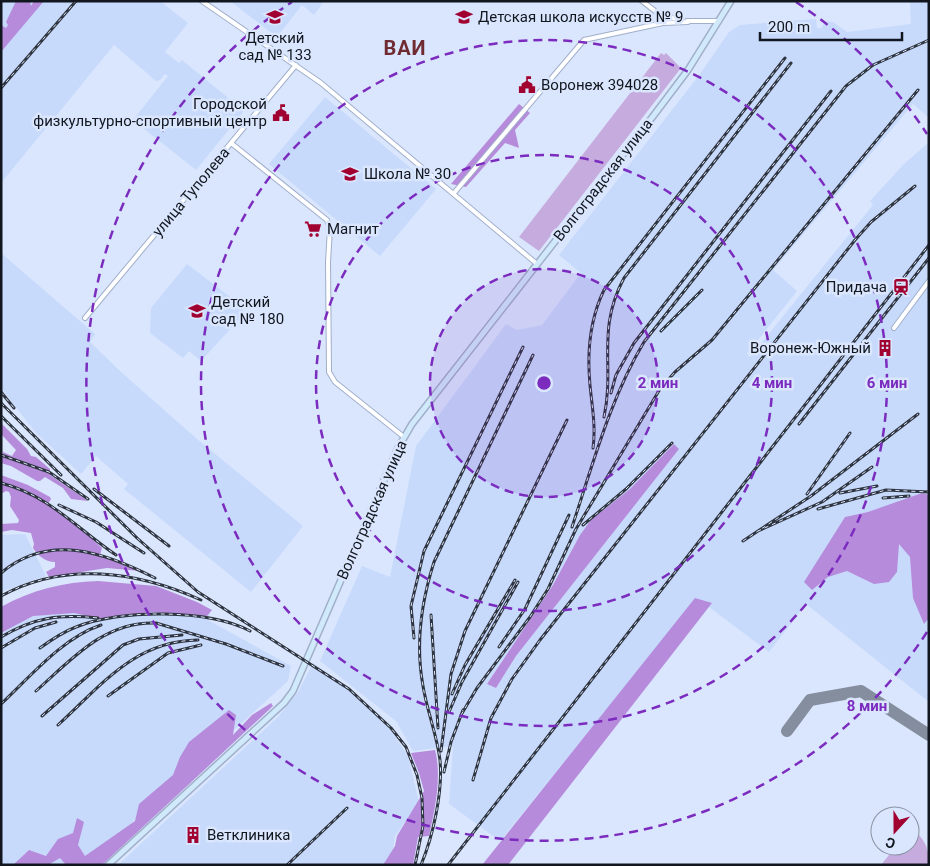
<svg xmlns="http://www.w3.org/2000/svg" width="930" height="866" font-family="Roboto,sans-serif">
	<style>
		.built { fill: #c7dafc; fill-rule: evenodd }
		.green { fill: #c6acde }
		.forest { fill: #b68bdb }
		.lines { fill: none; stroke-linecap: round; stroke-linejoin: round }
		.taxiway { stroke: #848e9e; stroke-width: 12 }
		.minor-casing { stroke: #a1afca; stroke-width: 6 }
		.secondary-casing { stroke: #a1afca; stroke-width: 8 }
		.minor { stroke: #fff; stroke-width: 4 }
		.secondary { stroke: #d0e9fb; stroke-width: 5 }
		.rail-casing { stroke: #2f3540; stroke-width: 3 }
		.rail { stroke: #dae6fd; stroke-width: 1; stroke-dasharray: 4; stroke-linecap: butt }
		.ring { fill: none; stroke: #7b2cbf; stroke-width: 2.5; stroke-dasharray: 9 6 }
		.labels { text-anchor: middle; dominant-baseline: central; stroke-width: 5; stroke-linejoin: round; paint-order: stroke }
		.poi-label { font-size: 15px; fill: #11161f; stroke: #dae6fd; text-anchor: start }
		.street-label { font-size: 15px; fill: #11161f; stroke: #dae6fd }
		.district-label { font-size: 20px; font-weight: bold; letter-spacing: 1px; fill: #702a32; stroke: #dae6fd }
		.centre { fill: #7b2cbf; stroke: #dae6fd; stroke-width: 2.5 }
		.ring-label { font-size: 15px; text-anchor: middle; font-weight: bold; fill: #7b2cbf; stroke: #dae6fd; stroke-width: 5; stroke-linejoin: round; paint-order: stroke }
	</style>
	<rect width="100%" height="100%" fill="#dae6fd"/>
	<path class="built" d="M1,1h159l28,22 -23,29 14,11 3,-3 62,51 -48,59 -63,-50 35,-44 -3,-2 -5,6 -4,1 -42,-36 -113,138z
		M230,1h94l-10,14 -12,-10 -25,32z
		M910,1h19v117l-16,-14 -140,166 24,21 -50,63 3,3 123,-152 -3,-4 34,-37 25,-22v560l-123,-98 -37,48 -60,-45 3,-4 -67,59 -145,179 -51,-37 4,-58 -40,5 -17,-30 -76,-60 42,-95 28,11 26,-131 90,-122 11,6 25,-5 39,-52 -22,-18 141,-181 29,-42 11,-7 76,-6 1,9h4l5,-7 7,1 14,10 64,-8zM674,444l5,5 -163,207 -20,32 -9,-4 66,-99 27,-50 11,-15 39,-30z
		M325,97l111,92 -56,67 -111,-92z
		M1,253l94,81 -5,8 31,30 76,67 106,87 -52,66 -127,-103 4,-5 -32,-28 -15,18 -45,-41 -35,-45z
		M187,264l55,42 2,8 -43,47 -12,-10 -6,7 -33,-25 1,-25z
		M25,534l21,42 -45,16v-57z
		M164,592l46,22 -2,6 83,46 -3,15 -203,184h-84v-256z
		M313,663l38,27 35,33 22,33 11,46 -24,34 -2,14 -8,15h-267l160,-148 20,-25z"/>
	<path class="green" d="M661,53l3,2 2,-2 15,15 -142,183 -20,-14z
		M910,828c15,10 19,20 19,37h-48l15,-19h14z"/>
	<path class="forest" d="M16,1h14l1,5 3,-5h10l-43,51v-27l5,3 2,-3 -2,-3z
		M519,104l11,9 -15,17 4,18 -14,-5 -39,44 -15,-3z
		M1,423l26,26 4,7 5,1 14,12v6l38,26 -17,-2 -8,-11 -18,-11 -5,4h-3l-26,-15 -10,-3 2,-11 9,4 4,-6 -15,-16z
		M674,444l5,5 -163,207 -20,32 -9,-4 66,-99 27,-50 11,-15 39,-31z
		M1,475l27,10 22,12 1,2 -3,5 29,21 25,23 -2,7 40,16 -33,-3 -58,9 -3,-5 9,-5v-5c-9,0 -17,-6 -22,-14l1,-4 -3,-11 -19,-3 -11,2v-8l17,-1 1,-3 -9,-14 1,-9 -2,-5 -3,-1 -5,3z
		M922,493l7,2v123l-5,6 -11,-26 -3,-41 -11,-13 -2,28 -8,10 -15,2 -27,-13 -19,6 -16,13 -8,-8 41,-65 23,-5z
		M98,581l58,5 41,16 15,8 -5,6 -56,-4 -49,7 -28,-6 -41,3 -32,17v-26c30,-17 63,-25 97,-26z
		M695,598l17,5 -204,262h-26z
		M271,703l2,3 -171,159h-36l-6,-7 -12,7h-35l16,-15 17,6 12,-17 15,-6 4,-15 7,4 -6,23 7,11 50,-35 4,-17 34,-29 7,-18 9,-15 40,-32 7,5 -3,20 19,-20z
		M435,750c7,26 0,59 -6,86l-11,1 -5,28h-30l12,-19 2,-10 27,-45 -5,-18 -8,-20z"/>
	<g class="lines">
		<path class="taxiway" d="M787,731l23,-31 51,-9 68,44"/>
		<g class="minor-casing">
			<path id="minor" d="M202,1l119,82 216,181
				M642,1l17,13 21,6
				M687,21h32
				M231,143l96,77 3,8 -2,34 1,110 6,10 69,55
				M454,193l130,-153 79,-17 25,-1
				M85,318l211,-253
				M894,328l35,-47"/>
		</g>
		<g class="secondary-casing">
			<path id="secondary" d="M108,865l176,-162 9,-12 105,-243 14,-24 242,-309 34,-45 43,-69"/>
		</g>
		<use href="#minor" class="minor"/>
		<use href="#secondary" class="secondary"/>
		<g class="rail-casing">
			<path id="rail" d="M1,88l75,-87
				M661,331l41,-41
				M1,392l13,16
				M611,393l5,-18 18,-32 197,-252
				M1,403l136,135 61,54 151,97 42,39 15,19 11,28 5,23 1,28 -8,39
				M1,416l60,59
				M604,417c11,-51 -8,-87 20,-139l167,-215
				M799,424l130,-166
				M593,448c3,-22 -1,-41 -3,-63 -3,-31 0,-66 14,-95l181,-232
				M1,455l48,17 39,27
				M872,467l-50,35 -64,29 53,-35 107,-82
				M1,483c49,13 74,44 115,72
				M94,489l75,57
				M840,493l37,-7
				M807,494l43,-61
				M883,498l26,-2
				M59,505l37,17 48,31
				M818,509l68,-19 43,2
				M583,525l43,-36 46,-46
				M572,527c21,-63 38,-128 72,-185l202,-256 27,-21 56,-25
				M743,541l15,-10
				M1,573c49,-41 105,-20 154,5
				M1,596c64,-35 136,-25 200,4
				M431,615l7,113
				M1,637c34,-20 59,-23 97,-19
				M414,638l-3,-32 13,-55 99,-204
				M499,647l26,-38 44,-94
				M1,648l34,-20 21,-6
				M40,648c11,-8 23,-16 36,-21 43,-18 133,-18 174,4
				M36,691c35,-31 68,-70 120,-68l70,21 57,22
				M452,694l13,-29 50,-85
				M108,696l60,-43 33,-8
				M1,704c29,-27 61,-66 100,-79
				M449,712l13,-30 56,-100
				M461,715l16,-27 53,-71 18,-28 28,-60 84,-140 15,-17 37,-32 206,-250
				M42,716l81,-71 16,-6 43,-4
				M58,725c44,-40 76,-84 140,-85
				M441,751l10,-77 14,-43 102,-211
				M444,772l7,-30 12,-32
				M473,780l18,-62 21,-39 28,-39 315,-400 16,-18 44,-36
				M287,865l60,-57
				M421,865c12,-29 22,-73 19,-105 -3,-25 -13,-49 -17,-74 -8,-43 -2,-83 11,-124l99,-207
				M448,865l481,-620"/>
		</g>
		<use href="#rail" class="rail"/>
	</g>
	<circle cx="544" cy="383" r="114" fill="#7b2cbf" fill-opacity=".12"/>
	<g class="ring">
		<circle cx="544" cy="383" r="114"/>
		<circle cx="544" cy="383" r="228"/>
		<circle cx="544" cy="383" r="343"/>
		<path d="M927 632A457 457 0 1 1 292 2M796 2A457 457 0 0 1 927 134"/>
	</g>
	<defs>
		<g id="school-bare" transform="scale(1.35)"><path d="M0-5L7-2L0 1L-7-2ZM-4 1L0 2.5L4 1V4Q0 6-4 4Z" fill="#a10130" stroke="#dae6fd" stroke-width="2.5" paint-order="stroke"/></g>
		<g id="civic-bare" transform="scale(1.35)"><path d="M-.6-6.5H3V-4.5H.6V-3L4-1V1h2V6H-6V1h2V-1L-.6-3ZM-1.2 2.5V6h2.4V2.5Z" fill="#a10130" stroke="#dae6fd" stroke-width="2.5" paint-order="stroke"/></g>
		<g id="supermarket-bare" transform="scale(1.35)"><path d="M-6-5.5h2.5l.6 2H6L4.5 2H-2.5L-4.4-4H-6ZM-1.5 3.2a1.3 1.3 0 1 0 .1 0ZM3 3.2a1.3 1.3 0 1 0 .1 0Z" fill="#a10130" stroke="#dae6fd" stroke-width="2.5" paint-order="stroke"/></g>
		<g id="station-bare" transform="scale(1.35)"><path d="M-3-6H3Q5-6 5-4V2Q5 4 3 4L4.5 6H3L1.5 4h-3L-3 6H-4.5L-3 4Q-5 4-5 2V-4Q-5-6-3-6ZM-3.5-4v3h7v-3ZM-3.5 1v1.5H-2V1ZM2 1v1.5H3.5V1Z" fill="#a10130" stroke="#dae6fd" stroke-width="2.5" paint-order="stroke"/></g>
		<g id="building-bare" transform="scale(1.35)"><path d="M-4-6H4V6H1V3H-1V6H-4ZM-2.5-4.3h1.7v1.8h-1.7ZM.8-4.3h1.7v1.8H.8ZM-2.5-1h1.7V.8h-1.7ZM.8-1h1.7V.8H.8Z" fill="#a10130" stroke="#dae6fd" stroke-width="2.5" paint-order="stroke"/></g>
	</defs>
	<g fill-rule="evenodd">
		<use href="#school-bare" x="275" y="17"/>
		<use href="#school-bare" x="464" y="17"/>
		<use href="#civic-bare" x="527" y="85"/>
		<use href="#civic-bare" x="281" y="113"/>
		<use href="#school-bare" x="350" y="174"/>
		<use href="#supermarket-bare" x="313" y="229"/>
		<use href="#station-bare" x="901" y="287"/>
		<use href="#school-bare" x="197" y="311"/>
		<use href="#building-bare" x="885" y="348"/>
		<use href="#building-bare" x="193" y="835"/>
	</g>
	<g class="labels">
		<g class="poi-label">
			<text x="478" y="17">Детская школа искусств № 9</text>
			<text x="275" y="38" text-anchor="middle">Детский<tspan x="275" dy="17">сад № 133</tspan></text>
			<text x="541" y="85">Воронеж 394028</text>
			<text x="267" y="104" text-anchor="end">Городской<tspan x="267" dy="17">физкультурно-спортивный центр</tspan></text>
			<text x="364" y="174">Школа № 30</text>
			<text x="327" y="229">Магнит</text>
			<text x="887" y="287" text-anchor="end">Придача</text>
			<text x="211" y="302">Детский<tspan x="211" dy="17">сад № 180</tspan></text>
			<text x="871" y="348" text-anchor="end">Воронеж-Южный</text>
			<text x="207" y="835">Ветклиника</text>
		</g>
		<g class="street-label">
			<text transform="translate(603 180) rotate(-52)">Волгоградская улица</text>
			<text transform="translate(191 192) rotate(-50)">улица Туполева</text>
			<text transform="translate(372 510) rotate(-66)">Волгоградская улица</text>
		</g>
		<g class="district-label">
			<text x="405" y="48">ВАИ</text>
		</g>
	</g>
	<circle cx="544" cy="383" r="8" class="centre"/>
	<g class="ring-label">
		<text x="658" y="388">2 мин</text>
		<text x="772" y="388">4 мин</text>
		<text x="887" y="388">6 мин</text>
		<text x="867" y="711">8 мин</text>
	</g>
	<rect width="930" height="866" fill="none" stroke="#11161f" stroke-width="5"/>
	<g transform="translate(895 831) rotate(201)"><circle r="24" fill="#dae6fd" stroke="#8a93a4"/>
	<path d="M0-4L9 19L0 12L-9 19Z" fill="#a10130"/>
	<text y="-8" font-size="14" font-weight="bold" text-anchor="middle" fill="#11161f">С</text>
	</g>
	<path d="M760 32v8h142v-8" fill="none" stroke="#11161f" stroke-width="2.5"/>
	<text x="768" y="32" font-size="15" fill="#11161f" stroke="#dae6fd" stroke-width="4" paint-order="stroke">200 m</text>
</svg>
